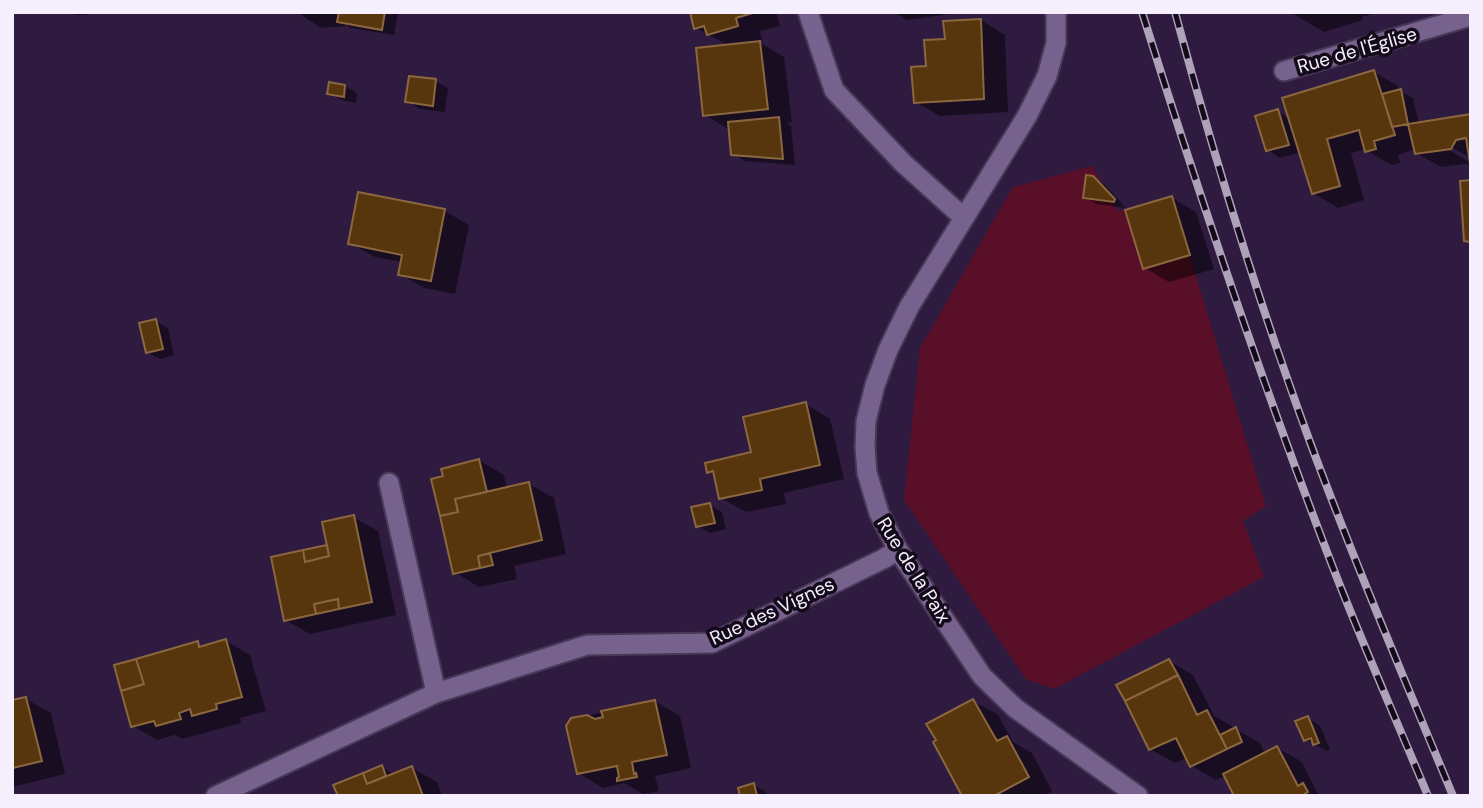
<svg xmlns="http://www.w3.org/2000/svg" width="1483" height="808" font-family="'DM Sans',sans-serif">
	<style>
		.green { fill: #590f27 }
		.shadow { fill: #0007 }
		.building { fill: #57360d; stroke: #8b6740; stroke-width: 2 }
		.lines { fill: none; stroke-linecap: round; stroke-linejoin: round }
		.minor-casing { stroke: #483756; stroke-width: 23 }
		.minor { stroke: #77618d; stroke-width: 19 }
		.rail-casing { stroke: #aea2b9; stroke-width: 8 }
		.rail { stroke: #130a1a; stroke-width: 5; stroke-dasharray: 16; stroke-linecap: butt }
		.labels { text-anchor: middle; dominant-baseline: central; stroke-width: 7; stroke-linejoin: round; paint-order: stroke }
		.street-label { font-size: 19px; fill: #f6effe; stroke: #130a1a }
	</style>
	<rect width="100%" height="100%" fill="#2f1a40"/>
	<path class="green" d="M1092,166l26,45 54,-14 94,309 -23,15 21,56 -210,112 -28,-10 -122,-179 16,-152 93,-161z"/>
	<path class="shadow" d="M72,12h16v3h-11z
		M297,12h101l-4,23 -43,-7 -6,-4v2l-24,2z
		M692,12h84l4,14 -20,5 2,9 -5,1 27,16 8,65 -5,1 4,3 4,39 -50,-4 -12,-7 -3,-24 -25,-15 25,-69 -34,-18z
		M894,12h62v1l-49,7z
		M1290,12h88l-16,5 1,3 -39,12z
		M981,20l24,15 3,77 -68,4 -25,-14 13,-34 19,-28z
		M1374,72l24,14 2,5 13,7 6,26 52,-9v43l-27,-15 -2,3 29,17 -30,4 -25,-14v-4l-18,6 2,8 -8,2 -25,-14 -1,-2 -15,4 13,47 -26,8 -25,-15 -12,-41 -21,6 -12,-8 10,-39 12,8z
		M435,81l13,7 -3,24 -25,-3 -13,-8z
		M345,86l12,7 -1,10 -15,-3 -12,-7z
		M1092,177l13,8 21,23 -29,-4 -12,-7z
		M1172,198l24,14 18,57 -45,13 -24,-14z
		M445,211l24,14 -14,69 -31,-6 -24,-14 2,-12 -27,-5 -25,-14z
		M155,321l13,7 6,27 -14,4 -13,-7z
		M806,404l24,15 14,60 -60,14 2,11 -40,8 -25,-14 -5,-22 -7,-4 45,-18z
		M479,460l25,15 3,14 22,-5 25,14 12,56 -52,12 3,13 -38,8 -25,-15 -8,-95z
		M709,505l13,7 4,17 -16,4 -12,-7z
		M353,517l25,14 18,84 -86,19 -25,-14 44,-74z
		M226,641l24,14 16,56 -26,7 1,5 -59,16 -7,-4 -18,5 -24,-14 64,-83 7,4z
		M1169,661l24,14 21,41 18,10 2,4 2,-1 24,14 5,11 12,-6 25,14 16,32 3,2h-85l-11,-20 -9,4 -24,-14 -4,-9 -13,6 -25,-14z
		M26,699l25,14 14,61 -53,13v-85z
		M655,701l25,15 11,52 -36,8 4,15 -16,3 -19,-11 -21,5 -25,-15 -6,-54z
		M973,701l25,14 15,27 19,11 20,38 -8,5h-80z
		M1308,718l12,8 10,24 -3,1 -22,-12z
		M382,767l13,8 17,-7 25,14 5,14h-102z
		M754,785l12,7 1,4h-25z"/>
	<path class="building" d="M339,12h46l-3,18 -45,-8z
		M690,12h66l-20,6 2,8 -31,9 -3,-9 -10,3z
		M981,19l3,80 -70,4 -3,-36 15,-1 -2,-26 21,-1 -2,-18z
		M760,41l8,68 -65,7 -7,-68z
		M1374,70l21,65 -21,6 2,8 -11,3 -6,-22 -32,9 13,47 -28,8 -30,-96z
		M409,76l27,3 -3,27 -28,-4z
		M329,82l16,3 -1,12 -17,-3z
		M1401,89l7,35 -16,3 -10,-33z
		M1278,109l11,36 -23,6 -11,-35z
		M1471,114v56l-5,-32 -10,2 -5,9 -36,5 -7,-30z
		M779,117l4,42 -52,-4 -3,-33z
		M1086,175l7,1 22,23 -1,3 -31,-4z
		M1471,180v62l-7,-1 -4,-60z
		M358,192l87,17 -14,72 -33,-6 4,-20 -54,-11z
		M1172,196l18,59 -47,14 -18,-59z
		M156,319l7,30 -17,4 -7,-30z
		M806,402l14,63 -60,14 2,11 -43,9 -6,-28 -6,2 -2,-10 46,-11 -8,-35z
		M479,459l8,33 -32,7 3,13 -18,4 -9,-37 12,-3 -2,-7z
		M529,482l13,58 -64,16 2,12 -27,6 -13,-58 18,-4 -3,-13z
		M710,503l5,20 -19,4 -5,-20z
		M354,515l18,87 -33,7 -1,-10 -24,5 2,10 -32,7 -13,-64 32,-7 2,12 24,-6 -7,-34z
		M327,545l2,11 -24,6 -2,-12z
		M490,553l3,12 -13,3 -2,-12z
		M338,599l1,10 -23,5 -2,-10z
		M226,639l16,58 -26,7 1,5 -25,7 -2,-7 -11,4 2,6 -25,7 -2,-5 -23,6 -10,-36 23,-7 -8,-25 62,-18 1,6z
		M136,659l8,25 -23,7 -7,-26z
		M1169,659l9,16 -53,26 -9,-16z
		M1178,675l19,40 10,-5 20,39 -37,18 -14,-29 -27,12 -24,-49z
		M26,697l16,64 -29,7 -1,-68z
		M973,699l24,42 10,-5 22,41 -35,19h-32l-29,-54 3,-2 -10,-16z
		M655,700l12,55 -35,7 2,12 2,-1 1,4 -20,4v-3l2,-1 -2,-11 -40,8 -11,-48 5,-8 16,-3 8,4 8,-2 -2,-6z
		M1308,716l11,27 -6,2 -2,-7 -7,3 -9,-20z
		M1236,727l6,15 -15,7 -7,-14z
		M1277,746l21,40 5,-3 5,9 -5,3 1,1h-70l-11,-22z
		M382,765l4,11 -19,8 -4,-11z
		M412,766l11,30h-85l-5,-11 30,-12 4,11z
		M754,783l3,13h-17l-2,-8z"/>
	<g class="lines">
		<g class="minor-casing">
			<path id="minor" d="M808,12l26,78 69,73 61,55
				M1056,12v31l-9,33 -20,40 -118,191 -21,43 -13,35 -9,36 -1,26 2,26 12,40 19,37 84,126 33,32 123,88
				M1284,71l187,-55
				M389,483l47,210
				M216,796l220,-103 151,-48 125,-2 171,-84 15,-9"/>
		</g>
		<use href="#minor" class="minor"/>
		<g class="rail-casing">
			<path id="rail" d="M1142,12c58,186 120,371 190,553 30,78 64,154 96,231
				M1175,12c39,145 83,289 135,430 44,119 94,236 143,354"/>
		</g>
		<use href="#rail" class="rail"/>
	</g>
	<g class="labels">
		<g class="street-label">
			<text transform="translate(1357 50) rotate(-16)">Rue de l'Église</text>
			<text transform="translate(914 570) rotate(58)">Rue de la Paix</text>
			<text transform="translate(772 611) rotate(-25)">Rue des Vignes</text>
		</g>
	</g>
	<rect width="1483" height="808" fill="none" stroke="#f6effe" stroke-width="28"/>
</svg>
